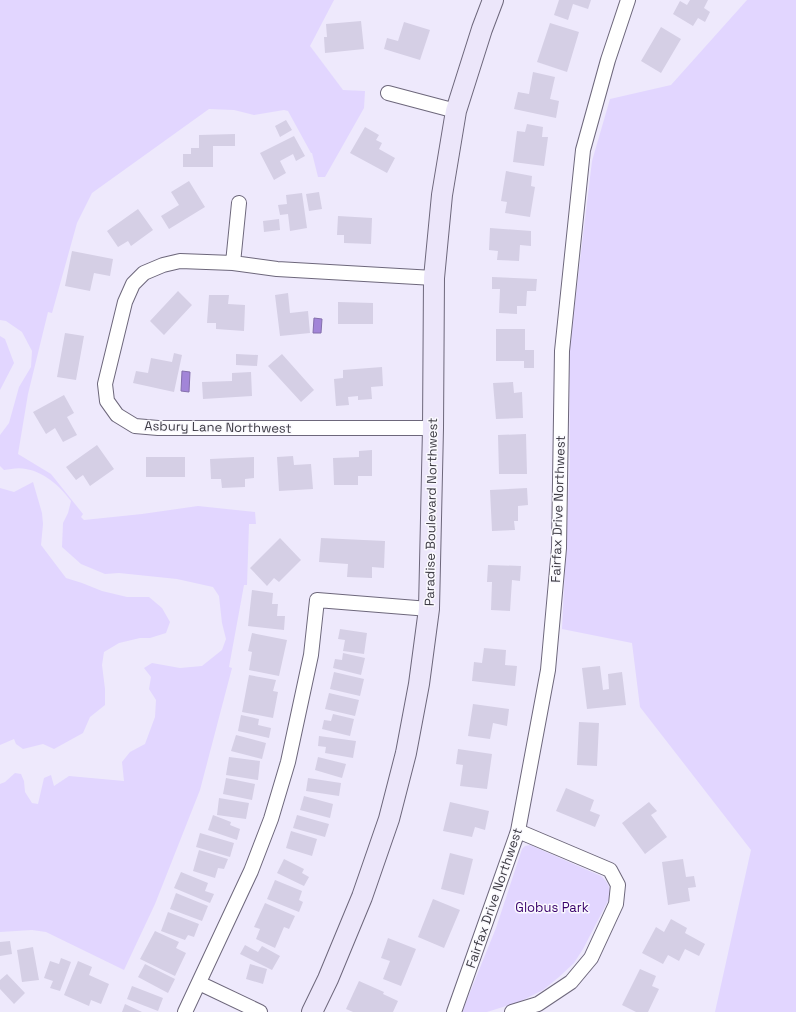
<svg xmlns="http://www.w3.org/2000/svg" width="796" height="1012" font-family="'Space Grotesk',sans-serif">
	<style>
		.green { fill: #e2d6ff }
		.water { fill: #a285d8; stroke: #846fac }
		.building { fill: #d5cfe5 }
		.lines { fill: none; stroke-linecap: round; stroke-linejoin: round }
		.street-casing { stroke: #6d677b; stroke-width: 16 }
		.secondary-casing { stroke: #6d677b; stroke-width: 22 }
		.street { stroke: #fff; stroke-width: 14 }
		.secondary { stroke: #ece6fa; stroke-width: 20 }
		.labels { text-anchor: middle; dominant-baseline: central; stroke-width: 3; stroke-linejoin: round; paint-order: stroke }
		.street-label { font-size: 13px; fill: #3d3b44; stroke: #faf9fe }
		.park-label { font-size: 13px; fill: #39026b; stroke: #faf9fe }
	</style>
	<rect width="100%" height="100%" fill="#eee9fc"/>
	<path class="green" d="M0,0h334l-24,46 33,44 22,1 -1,17 -39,69h-7l-6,-24h-1l-23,-42 -4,-1 -30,5 -20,-5 -25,-1 -117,84 -15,30 -25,90 -4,-1 -20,82 -10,60 33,20 32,40 -2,3 3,3 58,-6 56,-8 57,6 1,12h-7l-2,61h-3l-15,82 3,1 -32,122 -45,114 -31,66 -78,-38 -14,-2 -32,2v-148l5,-2 10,-9 6,1 3,7 1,11 7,11 6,1 6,-26 7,-3 3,11 15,-10 55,5 -2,-19 8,-10 15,-8 10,-27 1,-17 -7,-11 2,-12 -7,-9 8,-5 28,5 22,-2 20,-16 4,-11 -4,-16 -3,-27 -6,-9 -36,-8 -58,-6 -14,1 -24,-10 -19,-17 1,-24 5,-10 3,-12c-11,-15 -27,-29 -45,-32 -8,-2 -15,0 -22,1l-4,-4v-31l9,-12 10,-36 12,-20 1,-16 -10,-19 -16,-11 -6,-1z
		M747,0h49v1012h-81l36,-162 -111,-143 -8,-64 -70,-14 8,-167 -1,-110 23,-191 18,-62 61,-14z
		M0,336l5,3 9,24 -14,27z
		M33,482l9,31 1,11 -2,21 25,33 16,5 20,8 25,6h22l13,11 8,14 -4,11 -16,5h-10l-21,5 -15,9 -2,13 3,24v16l-15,12 -7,16 -29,16 -11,-5 -20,5 -7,-5 -2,-5 -14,6v-257l14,4z
		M530,845l71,31c7,6 10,12 9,21l-27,52 -9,14 -15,14 -16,13 -24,12 -32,10h-25l34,-84 26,-79 3,-3z"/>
	<path class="water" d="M314,318l8,1 -1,14h-8z
		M182,371l8,1 -1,20 -8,-1z"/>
	<path class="building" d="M559,0h32l-3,9 -15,-5 -5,16 -14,-5z
		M690,0h18l-4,8 6,4 -5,10 -7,-4 -5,8 -20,-12 7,-13 7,4z
		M361,21l3,28 -39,4 -1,-16h3l-1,-13z
		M404,22l26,8 -10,30 -36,-11 3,-11 11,3z
		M550,23l29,9 -12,40 -30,-10z
		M661,27l20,12 -20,34 -20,-12z
		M533,72l22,5 -5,22 9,2 -3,17 -42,-9 4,-17 11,2z
		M286,120l6,10 -12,7 -5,-11z
		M527,124l16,3 -1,10h6l-4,29 -31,-4 4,-31 8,1z
		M365,127l14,8 -3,5 6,3 -3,6 16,9 -8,15 -37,-20z
		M235,134v12h-22v21h-30v-13h8v-6h8v-13z
		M294,136l11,20 -9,5 -3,-7 -13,7 6,12 -12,7 -14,-27z
		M506,171l26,5 -1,10 4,1 -5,30 -25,-4 2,-11 -6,-1z
		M189,181l16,26 -36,22 -8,-13 18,-11 -8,-13z
		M319,192l3,17 -13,2 -3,-17z
		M302,193l5,35 -17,3 -2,-17 -8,1 -2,-10 9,-1 -1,-9z
		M138,209l15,21 -22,16 -3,-5 -10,6 -11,-16z
		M338,216l34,2 -1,26 -27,-1v-8h-7z
		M279,219l1,11 -16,2 -1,-11z
		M490,228l41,3v15l-11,-1 -1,16 -22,-1 1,-9 -9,-1z
		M72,251l41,8 -3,17 -16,-3 -4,18 -25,-5z
		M492,277l45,2 -1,12h-9l-1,15h-9v8l-18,-1 1,-24h-8z
		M178,291l14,14 -28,30 -14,-14z
		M288,293l2,20 18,-2 2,22 -30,3 -5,-41z
		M209,295h20l-1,9 17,1 -1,26 -28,-2v-6h-9z
		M338,302l35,1v21h-35z
		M496,329h29v21h9v18h-10v-7h-28z
		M65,333l19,3 -8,44 -19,-3z
		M174,353l8,2 -8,37 -41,-9 3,-12 12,2 3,-15 21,4z
		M236,354l22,1 -1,11 -21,-1z
		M282,354l32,36 -13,12 -33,-36z
		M382,367l1,19 -12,1 1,12 -14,1v-4l-10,1 1,8 -13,1 -2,-27 9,-1v-8z
		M251,372l1,24 -49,3 -1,-17 30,-1v-8z
		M513,382l1,11 8,-1 1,26 -27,1 -3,-36z
		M64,395l10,18 -7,4 10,18 -14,7 -8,-14 -9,6 -13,-22z
		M526,434l1,40h-28l-1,-39z
		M97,445l17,24 -24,17 -7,-11 -7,5 -10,-13z
		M372,450v26h-14v9h-24l-1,-27 26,-1v-6z
		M293,456l1,9 17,-1 2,25 -34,2 -2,-34z
		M146,457h39v20h-39z
		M254,457v21l-9,1v8l-23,1 -1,-9h-10l-1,-20z
		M527,488l1,17 -10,1v15h-4l1,9 -23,1 -2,-41z
		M280,538l21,22 -22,22 -5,-4 -7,8 -17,-18z
		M321,538l64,3 -1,27 -12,-1v11l-25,-1 1,-13 -29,-2z
		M488,565l33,1 -1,15 -8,-1 -2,31 -19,-1 1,-28h-5z
		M252,590l21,3 -1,11h6l-1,12h8l-1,14 -36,-4z
		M340,629l27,4 -3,21 -21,-3 2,-11 -7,-1z
		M252,633l35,7 -8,36 -30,-6 3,-18 -4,-1z
		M484,648l22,2 -1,15 12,1 -2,20 -43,-5 2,-19 8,1z
		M343,653l22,5 -4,17 -28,-7 2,-9 7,1z
		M600,666l3,24 6,-1 -1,-15 14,-2 4,33 -39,4 -5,-41z
		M334,672l30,7 -4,17 -30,-7z
		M249,675l27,5 -3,11 5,1 -5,26 -31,-6z
		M329,693l30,7 -4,16 -30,-7z
		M473,704l36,5 -2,17 -14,-3 -3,16 -22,-3z
		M333,714l21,5 -4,17 -28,-7 2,-9 7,1z
		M241,715l18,4 -1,6 13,3 -2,10 -31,-7z
		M579,722l20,1 -2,43 -20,-1z
		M236,735l30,8 -4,16 -31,-8z
		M319,736l37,5 -3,17 -28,-5 1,-6 -8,-1z
		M458,749l34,5 -5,35 -27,-3 3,-21 -7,-1z
		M229,757l31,4 -2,19 -32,-5z
		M318,757l28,7 -4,14 -27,-8z
		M226,778l29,6 -3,16 -29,-6z
		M308,778l33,5 -2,13 -33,-5z
		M566,788l28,12 -4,11 10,4 -5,12 -39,-16z
		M304,796l29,8 -3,14 -30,-8z
		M219,798l30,5 -3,16 -29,-4z
		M450,802l39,9 -4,19 -10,-3 -3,10 -29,-6z
		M649,802l8,9 -6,4 16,22 -22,17 -23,-31z
		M213,815l18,7 -1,3 10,4 -3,11 -29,-10z
		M297,815l32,9 -4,13 -32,-9z
		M291,831l26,8 -5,17 -26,-8z
		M200,833l34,10 -4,14 -34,-10z
		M199,850l29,9 -4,10 -6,-1 -3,10 -22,-7z
		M450,853l23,6 -9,36 -23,-6z
		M284,859l20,10 -2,4 7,4 -5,9 -27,-13z
		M683,859l3,18 8,-1 2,11 -8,1 2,13 -22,4 -6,-43z
		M181,872l27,11 -3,8 9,3 -4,9 -36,-15z
		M275,880l27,11 -3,9 4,2 -4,10 -32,-13z
		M176,893l32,13 -6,15 -32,-12z
		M433,899l27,11 -16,38 -26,-11z
		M265,903l30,13 -6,13 -5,-2 -9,21 -19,-9 4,-10 -6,-2z
		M168,912l31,12 -5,13 -6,-2 -3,5 -24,-9z
		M671,919l16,9 -2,5 20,11 -6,12 -14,-7 -6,12 -11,-6 -5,9 -21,-11 14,-26 8,5z
		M155,931l24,11 -3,6 10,5 -11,23 -35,-17z
		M388,938l28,11 -15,37 -18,-7 7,-18 -9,-3z
		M10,941l2,13 -12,2v-14z
		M245,945l13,7 4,-6 18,10 -8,14 -32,-16z
		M33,947l6,33 -17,2 -5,-32z
		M61,958l10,4 -11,29 -10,-3 3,-7 -9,-3 6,-17 9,3z
		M78,961l14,6 -3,8 20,9 -8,20 -10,-4 -2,6 -25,-11z
		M145,964l30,15 -7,14 -30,-16z
		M250,964l17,5 -4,15 -17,-5z
		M640,969l16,7 -4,10 7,3 -11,23h-12l-14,-7z
		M7,974l18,19 -11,11 -14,-15v-9z
		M359,981l25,11 -1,2 15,7 -5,11h-40l-7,-3z
		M132,986l31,12 -5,13 -31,-12z
		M125,1004l17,8h-20z"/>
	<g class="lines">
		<g class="street-casing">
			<path id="street" d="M388,93l68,18
				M233,263l6,-60
				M433,428h-275l-23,-2 -18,-11 -10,-14 -2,-17 20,-82 8,-18 11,-11 19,-8 17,-4 53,2 44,6 157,9
				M199,983l61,29
				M185,1012l66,-141 20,-52 17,-57 23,-107 6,-55 112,9
				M454,1012l64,-181 30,-161 11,-122 3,-197 21,-201 25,-90 20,-60
				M512,1012l26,-8 33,-22 20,-24 25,-54 2,-19 -8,-15 -92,-39"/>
		</g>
		<g class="secondary-casing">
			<path id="secondary" d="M312,1012l16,-33 34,-82 27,-78 17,-66 13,-69 10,-75 4,-181 1,-150 8,-83 14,-84 26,-82 11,-29"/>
		</g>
		<use href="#street" class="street"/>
		<use href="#secondary" class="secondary"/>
	</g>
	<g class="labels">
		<g class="street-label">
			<text transform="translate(218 427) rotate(1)">Asbury Lane Northwest</text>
			<text transform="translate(558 509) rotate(-88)">Fairfax Drive Northwest</text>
			<text transform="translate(431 512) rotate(-89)">Paradise Boulevard Northwest</text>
			<text transform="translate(494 898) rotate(-71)">Fairfax Drive Northwest</text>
		</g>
		<g class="park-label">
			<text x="552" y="907">Globus Park</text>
		</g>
	</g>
</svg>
